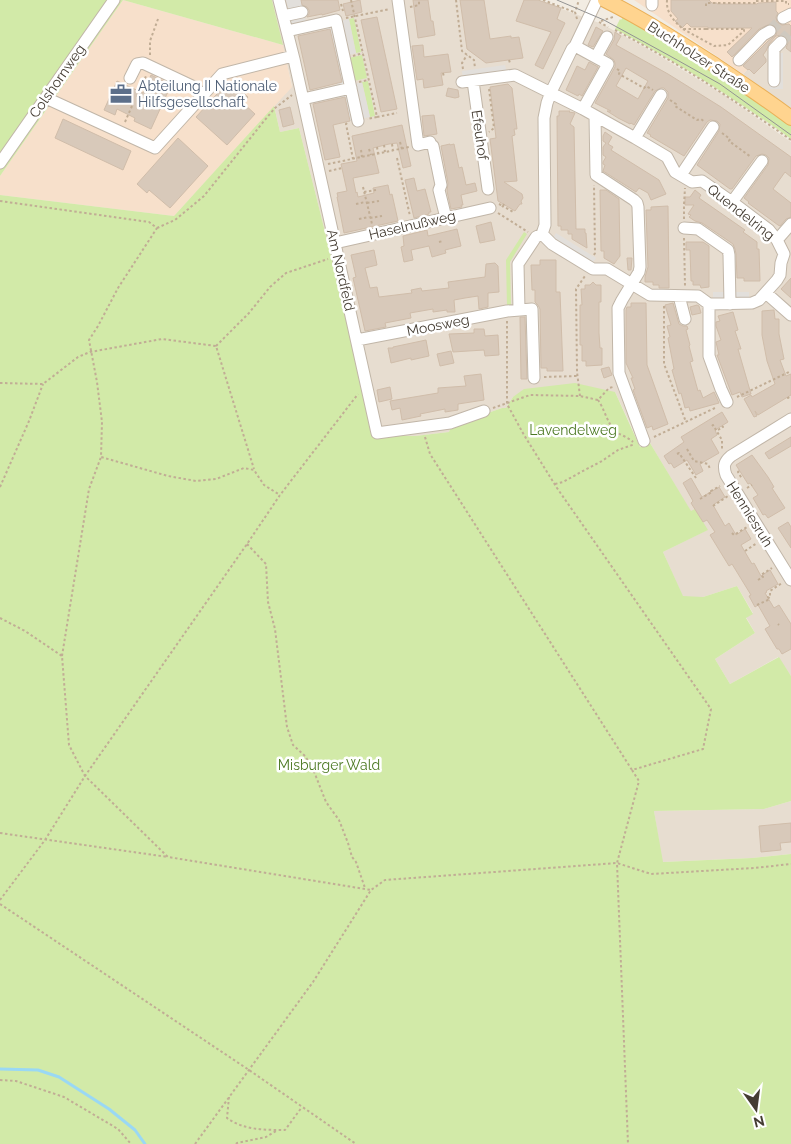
<svg xmlns="http://www.w3.org/2000/svg" width="791" height="1144" font-family="Raleway,sans-serif">
	<style>
		.residential { fill: #e7ddd0 }
		.commercial { fill: #f7e0cb }
		.green { fill: #d2eaa8 }
		.parking { fill: #e2dfdb }
		.lines { fill: none; stroke-linecap: round; stroke-linejoin: round }
		.stream { stroke: #9ad8f4; stroke-width: 3 }
		.building { fill: #d8c9ba; stroke: #d0bdaa; fill-rule: evenodd }
		.minor-tunnel { stroke: #cfc9bf; stroke-width: 11; stroke-dasharray: 11 5.5; stroke-linecap: butt }
		.minor-casing { stroke: #c1b6a8; stroke-width: 13 }
		.major-casing { stroke: #eab058; stroke-width: 16 }
		.path { stroke: #c1ad95; stroke-width: 2; stroke-dasharray: 2.5 2.5; stroke-linecap: butt }
		.minor { stroke: #fff; stroke-width: 11 }
		.major { stroke: #ffd48f; stroke-width: 14 }
		.tram { stroke: #939393; stroke-width: 1 }
		.labels { text-anchor: middle; dominant-baseline: central; stroke-width: 5; stroke-linejoin: round; paint-order: stroke }
		.street-label { font-size: 14px; fill: #443c32; stroke: #fff }
		.service-label { font-size: 14px; fill: #4e5e75; stroke: #fff; text-anchor: start }
		.park-label { font-size: 14px; fill: #4c7923; stroke: #fff }
	</style>
	<rect width="100%" height="100%" fill="#f2ece2"/>
	<path class="residential" d="M272,0h266l64,24 44,24 78,47 67,47v534l-13,-19 -48,27 -15,-25 40,-26 -9,-16 7,-4 -16,-27 -34,11h-20l-20,-45 44,-22 -12,-20 -4,2 -41,-69 -9,4 -26,-55 -102,5 -7,11h-4l-51,18 -2,6 -34,4 -39,-1 -77,-307 -19,4 -6,-26 18,-20z
		M791,27v83l-48,-36z
		M791,801v53l-39,4 -90,4 -8,-51 110,-2z"/>
	<path class="commercial" d="M123,0l160,45 9,42 -118,129 -174,-21v-19z
		M634,0h157v27l-48,47z"/>
	<path class="green" d="M0,0h272l11,45 -160,-45 -123,176z
		M623,17c57,35 114,69 168,109v13c-57,-41 -114,-77 -176,-110l5,-10 1,1z
		M354,18l7,34 -5,1 -7,-34z
		M362,55l5,23 -13,3 -5,-23z
		M368,81l7,35 -5,1 -8,-35z
		M274,106l6,26 19,-4 77,307 39,1 34,-4 2,-6 51,-18h4l7,-11 11,-8 51,-6 40,9 25,55 10,-4 41,68 4,-2 13,21 -45,22 20,44 20,1 34,-11 16,28 -7,4 9,15 -40,26 15,25 49,-27 12,19v125l-27,8 -110,2 9,51 89,-4 39,-4v290h-791v-949l174,21z
		M524,232l3,2 -17,28 1,45h-4l-1,-47z"/>
	<path class="parking" d="M286,0h15l5,22 -14,3z
		M349,19l7,34 -7,2 6,29 7,-2 8,35 -25,5 -21,-97z
		M770,53h13v36h-13z
		M505,65l2,8 -44,6 -1,-8z
		M556,233l40,25 -4,6 -40,-24z
		M713,292h36v7h-36z"/>
	<g class="lines">
		<path class="stream" d="M0,1069l38,1 21,7 50,32 26,21 10,14"/>
	</g>
	<path class="building" d="M301,0h37l2,10 -18,5v-1l-15,3 2,-3v-4l-2,-3 -5,-2z
		M360,0l2,12 -16,4 -3,-12z
		M413,0h15l3,21h2l2,14 -17,3z
		M460,0h24l6,39 21,-3v2l8,-1 4,21 -37,5 -19,-14z
		M524,0h14l23,8 -4,11 8,4 -22,46 -8,-4 16,-33 -35,-11z
		M671,0h38l3,3h5v1h40l1,-1 18,-1v9l2,2 -2,4 1,5 5,3 7,-1 2,2v26l-5,-4 2,-5 -1,-6 -5,-2 -6,1 -7,8 -3,7 -3,4 3,4v3l-12,12 -5,-5 -1,1 -5,-4 25,-25 8,-6 1,-4 -3,-6 -4,-1 -11,5 -27,28 -5,-5 25,-24h-44v-1h-17l-4,-4 -5,5 -7,-7 3,-2 -7,-8z
		M377,17l20,92 -16,3 -20,-92z
		M596,27l7,4 -10,16 -5,-2z
		M330,29l12,53 -32,8 -12,-54z
		M615,32l6,4 -5,9 52,29 53,33 70,50v20l-6,-5 -12,17 18,14v14l-5,2 -6,7 -2,-1 -30,-22 1,-1 -5,-4 24,-33 1,-7 -3,-3 -4,-1 -6,2 -24,33h-2l-33,-24 22,-34 1,-7 -3,-3 -7,-1 -3,2 -23,34 -34,-20 1,-1 -4,-2 21,-35v-6l-4,-4h-3l-6,3 -21,34 -3,-2 -1,1 -12,-6 -11,-7h4l-16,-8 20,-36v-4l-1,-3 -8,-6 8,-14zM626,68l22,13 -10,18 -22,-13z
		M423,45l1,12 24,-3 3,18 -10,1 2,12 -19,3 -1,-9 -6,1 -5,-34z
		M589,62l9,5 -16,29 -3,-2 -1,2 -12,-6 11,-24 8,4z
		M151,75l20,10 -20,44 -17,-8 1,-3 -18,-9 -2,6 -11,-5 13,-29 26,12z
		M231,81l17,16 -5,6 12,11 -28,31 -31,-28 31,-34z
		M508,84l4,4 5,41h-3l1,6 -3,1 5,45 -13,1 18,12 1,4 -2,3 1,3h-2l-5,7 -17,-10 -8,-62 6,-1 -6,-51z
		M448,88l10,2 1,7 -4,1 -9,-2z
		M345,97l5,24 -17,4 7,32 -15,3 -12,-56z
		M290,107l4,17 -11,3 -4,-17z
		M559,111h11l-1,1 6,1 -5,11 4,3 2,102h9v4h1l1,15 -15,-9v-5h-4v-4h-7v-4h-3l-1,-110h2z
		M434,115l3,19 -13,2 -2,-20z
		M63,119l68,32 -8,19 -68,-32z
		M402,125l9,41 -8,2 -6,-25 -8,1 -16,4 6,25 -26,5 3,15 1,-1 1,5 16,-4 -1,-5 15,-3 2,10 2,-1 6,27 -54,12 -7,-36h1l-1,-4 10,-2 -6,-27 16,-3 -5,-25z
		M605,132l7,5 -4,7 5,3 -2,3 48,30 7,14 -15,6 -3,-7 -9,-5 -3,4 -33,-21 2,-6 -2,-1v-2l3,-5 -3,-2v-8l3,-4 -3,-2v-5z
		M178,138l30,28 -38,42 -21,-18 -2,3 -10,-9z
		M450,144v1l4,-1 5,24 3,-1 4,18 9,-2 2,8 -16,4 2,10h-2l1,2 -11,2 -4,-18 1,-8 -7,-37z
		M414,178l3,13 8,-2 6,23h-2v2l-15,4 -9,-38z
		M600,190h6l13,9 1,57 -6,8 -10,-6v-7h-3z
		M695,190l6,5 -2,3 46,32 -2,2 14,10v7h2l1,32h-16v-3h-7l-1,-24 -1,-5 -2,-5 -31,-21 -7,-2 -6,-4 2,-2 -3,-1 6,-9h-9v-8h5z
		M668,206l1,79v3h-10v-3h-6v-3h-8v-5l3,-10 -2,-57h5v-3z
		M491,222l4,18 -15,3 -4,-17z
		M457,229l4,17 -16,4 1,3 -14,4 -3,-11 -18,4 2,10 -9,2 -3,-15 3,-1 -1,-10 24,-6 1,6z
		M686,242h17l6,4v41l-8,1 -1,-3h-7v-4h-2l-1,-31h-4z
		M374,250l3,15 -12,3 5,20 7,-1 2,10 33,-4 -1,-3 10,-2 1,3 27,-3 -1,-6 37,-5 1,-13 9,-1 3,3 1,26 -11,1v14l-9,2 -1,-13 -13,2 -11,2 1,12h-8v-2l-14,2v-3l-23,4 1,5 -26,5 1,4 -21,4 -12,-53 3,-1 -5,-22z
		M627,258h5l-1,12h-3z
		M540,260h16v32h4l3,79h-16v-3h-6l-1,-59 -2,-4 -3,-3v-12h-3l-1,-25h9z
		M791,278v20l-10,-9z
		M593,282l3,3h5v17h-2v31l1,15h2v17l-16,1v-5h-4v-16h-2v-40h2l-1,-16h4v-4h5z
		M631,303h15l1,62 21,59 -15,6 -1,-4 -5,2 -14,-38 2,-1 -4,-11h2l-7,-15v-53l1,-3h4z
		M673,303l6,21 4,2h4l1,3 -2,1 4,15 -1,1 4,15 -3,1 8,29 2,-1 3,8 11,-6 5,11 -29,8 -1,-4 -4,1 -4,-15 -2,1 -7,-24 2,-1 -6,-31 2,-1 -3,-11 4,-1 -6,-20z
		M697,305l2,1 2,7 -9,2 -2,-8z
		M774,310l1,9h4v15l5,25 -4,1 6,16 5,-2v21l-33,20 -3,-4 2,5 -3,1 -10,-18 7,-4 1,2 23,-13 -8,-23 -5,-26v-24z
		M733,312l5,18 -3,1 6,18h-3l13,45 -9,3 -2,-5 -8,3 -15,-40h2l-3,-13 5,-2 -5,-14v-4l4,-1 -2,-5z
		M520,317h5l2,62h-6z
		M474,329h10l1,7 13,-1 1,20 -14,1 -1,-6 -31,2 -4,-18 25,-1z
		M426,340l3,16 -18,4v-2l-20,5 -3,-15h5v-1z
		M451,351l3,12 -14,3 -3,-12z
		M609,367l3,8 -8,3 -3,-9z
		M481,374l3,26 -26,4v6l-13,2v-3l-25,5 1,2 -19,4 -2,-12 -8,2 -2,-9 48,-8v-5l28,-2 -2,-10z
		M390,387l2,12 -13,3 -2,-12z
		M722,412l6,10 -13,8 2,5 -6,4 8,14 -19,11 3,7 -7,4 -9,-15 -13,8 -3,-5 -2,1 -5,-8 20,-14 -3,-5z
		M791,437v9l-22,13 -4,-6z
		M752,455l16,22 6,10 -2,1 13,20 -17,10 -3,-4 -2,1 -10,-17 5,-3 -8,-12 -2,1 -12,-19z
		M691,478l11,19 17,-10 6,10 -12,8 12,21 4,-3 7,12 9,-6 6,10 -10,6 11,19 2,-1 7,13 9,-6 8,14 -12,7 1,1 -2,1 9,15 5,-3 12,19v25l-9,5 -3,-5h-2l-12,-20 5,-3 -12,-21 -3,2 -6,-11 2,-1 -19,-31 -3,2 -19,-31 5,-3 -8,-12 -4,2 -12,-19 2,-2 -10,-18z
		M788,522l3,5v21l-13,-20z
		M791,823v19l-11,1 1,7 -20,2 -2,-26z"/>
	<g class="lines">
		<path class="minor-tunnel" d="M770,31l13,-13
			M781,42l10,-11"/>
		<g class="minor-casing">
			<path id="minor" d="M279,0l15,59 83,374 73,-10 34,-12
				M398,0l20,145 12,-3
				M652,0v5
				M283,16l19,-4
				M783,18l8,-4
				M287,31l49,-11 22,101
				M575,46l33,18 -25,45
				M596,57l11,-20
				M739,60l24,-25 7,-4
				M130,78l7,-14 6,-1 51,24 9,8
				M473,81l15,108
				M774,81v-32l7,-7
				M462,82l53,-7 68,34 52,29 32,19 8,15 17,10 10,-1 30,21 37,28 8,10 7,14 -3,9 -1,12 -3,5 -18,20 -7,3 -43,1 -11,-8 -48,-1 -43,-26h-14l-41,-25 -10,-10
				M46,98l109,50 67,-74 71,-18
				M303,99l48,-11
				M595,116l1,59 38,25 3,3 1,4 2,60 -1,5 -17,28 -4,8 1,65 25,68
				M635,138l26,-43
				M433,146l8,39 -2,5 7,28
				M0,163l114,-163
				M681,175l32,-48
				M732,202l30,-41
				M684,228l14,1 30,21 1,5 1,49
				M542,234l3,-9 -1,-107 3,-15 4,-11 21,-43 3,-3 22,-46
				M777,240l14,-16
				M335,243l155,-35
				M766,293l25,22
				M679,296l6,23
				M709,304v52l12,33 6,13
				M519,310l-1,-46 18,-27 6,-3
				M357,340l150,-29 25,-2 2,69
				M791,419l-60,37c-7,6 -8,10 -5,19l65,105"/>
		</g>
		<g class="major-casing">
			<path id="major" d="M605,0c38,19 74,42 110,65 25,17 51,34 76,53"/>
		</g>
		<path class="path" d="M351,0l26,117 -10,2
			M456,0l6,51 12,9 1,8
			M543,0l31,12
			M667,0c-1,13 7,21 16,29h23v-2
			M341,4l2,7
			M706,6v-3h50v-2h30v3h3
			M410,7l9,-2v-5
			M346,18l44,-9
			M577,19l-2,-7 4,-12
			M601,21l12,-4
			M599,22l9,5
			M683,29l31,17 14,-1 16,-14v-3
			M706,29h38
			M615,30c62,32 119,70 176,110
			M150,55v-14l8,-22
			M353,56l10,-3
			M509,60l1,3
			M463,69l-1,-6 5,-8
			M617,69l3,2 -1,3 25,14 2,-2 7,4
			M443,73l1,4
			M359,82l9,-2
			M489,89l5,39 -5,4
			M137,97l9,-21
			M670,100l6,4 -1,2 22,14 4,-1 4,3
			M377,117l20,-4
			M125,122l7,-16
			M347,123l-1,1 7,35
			M722,133l8,6 -1,2 22,16
			M400,142l2,7
			M392,144l1,6
			M384,145l1,7
			M377,147l1,6
			M369,149l2,6
			M361,150l1,7
			M397,158l13,58
			M328,164l81,-17
			M329,171l13,-3
			M363,187l9,37
			M364,192l12,-2
			M0,201l149,21 8,6 -39,60 -20,38 -9,14 8,42 5,40 -1,35 67,19 28,5 20,-2 28,-11 10,2 10,15 16,10
			M367,203l12,-2
			M356,204l9,-2
			M499,204l4,2 1,-2
			M502,207l1,-1 10,6
			M498,213l30,19
			M370,218l12,-2
			M359,219l10,-2
			M684,219v-15l1,-16
			M157,228l18,-8 29,-24 60,-75 11,-13 17,-13
			M684,238l1,48
			M439,242l4,-1
			M594,255l1,-2 -1,-68
			M664,306v58l22,58
			M507,321v83l17,31 33,53 154,221 -8,40 -71,21 7,11 -22,82 11,281
			M216,346l33,-33 21,-26 16,-14 42,-14
			M544,377l33,-1
			M0,383l43,1 35,-27 12,-5 72,-13 54,7 38,123
			M580,396l-3,-24 -1,-83 9,-13
			M737,397l54,-26
			M788,397v1l3,-2
			M598,400c6,8 10,25 18,32 4,3 12,5 17,10
			M493,408l37,-13 50,1 18,4 11,-12 4,-1
			M712,426l1,-1 9,15v11
			M718,430l5,-3 -1,-1
			M425,437l5,17 202,316
			M654,437l63,-30
			M687,449l7,12 14,3 2,5
			M677,454l2,-1 17,25
			M739,471l-1,1 4,7
			M555,484l8,-2 18,-10 21,-11 16,-11 17,-6
			M0,487l29,-66 14,-37
			M747,488l5,-3
			M700,499l12,-7 -1,-1 9,-5
			M713,506l15,-10
			M732,533l2,2 13,-8
			M247,544l19,20 2,38 7,27 12,98 6,18 12,11 8,13 13,33 13,18 9,23 4,14 4,5 9,26
			M745,551l12,-8
			M758,580l5,-3 -2,-2 11,-7
			M757,605l13,-6 -2,-2 2,-1v-5l12,-8
			M0,618l25,13 37,25 7,89 16,31 83,81 203,33
			M778,624l1,1
			M62,656l27,-167 12,-32
			M0,833l168,24
			M0,900l45,-60 40,-64 162,-232 33,-49 78,-101
			M0,904l249,166 107,74
			M0,1080l16,1 48,16 54,32 13,15
			M229,1097l-2,21c16,12 38,12 58,12l17,-23
			M195,1144l118,-162 58,-92 14,-10 232,-17 34,11 103,-6 37,-4
			M236,1144l1,-1 29,-6 10,-6"/>
		<use href="#minor" class="minor"/>
		<use href="#major" class="major"/>
		<path class="tram" d="M557,0l47,20 66,36 50,28 71,51"/>
	</g>
	<defs>
		<g id="office-bare" transform="scale(1.725)"><path d="M-6-3h4V-5.5h4V-3h4V5H-6ZM-1-4.5V-3h2v-1.5ZM-6 0V1H6V0Z" fill="#5c6f8a" stroke="#fff" stroke-width="2.5" paint-order="stroke"/></g>
	</defs>
	<g fill-rule="evenodd">
		<use href="#office-bare" x="121" y="94"/>
	</g>
	<g class="labels">
		<g class="street-label">
			<text transform="translate(699 57) rotate(33)">Buchholzer Straße</text>
			<text transform="translate(57 81) rotate(-55)">Colshornweg</text>
			<text transform="translate(480 135) rotate(82)">Efeuhof</text>
			<text transform="translate(741 212) rotate(38)">Quendelring</text>
			<text transform="translate(412 225) rotate(-13)">Haselnußweg</text>
			<text transform="translate(341 270) rotate(77)">Am Nordfeld</text>
			<text transform="translate(438 325) rotate(-11)">Moosweg</text>
			<text transform="translate(750 514) rotate(58)">Henniesruh</text>
		</g>
		<g class="service-label">
			<text x="138" y="86">Abteilung II Nationale<tspan x="138" dy="16">Hilfsgesellschaft</tspan></text>
		</g>
		<g class="park-label">
			<text x="573" y="430">Lavendelweg</text>
			<text x="329" y="765">Misburger Wald</text>
		</g>
	</g>
	<g transform="translate(756 1109) rotate(166)" stroke="#ffffff" stroke-width="4" paint-order="stroke">
	<path d="M0-4L9 19L0 12L-9 19Z" fill="#443c32"/>
	<text y="-8" font-size="14" font-weight="bold" text-anchor="middle" fill="#443c32">N</text>
	</g>
</svg>
